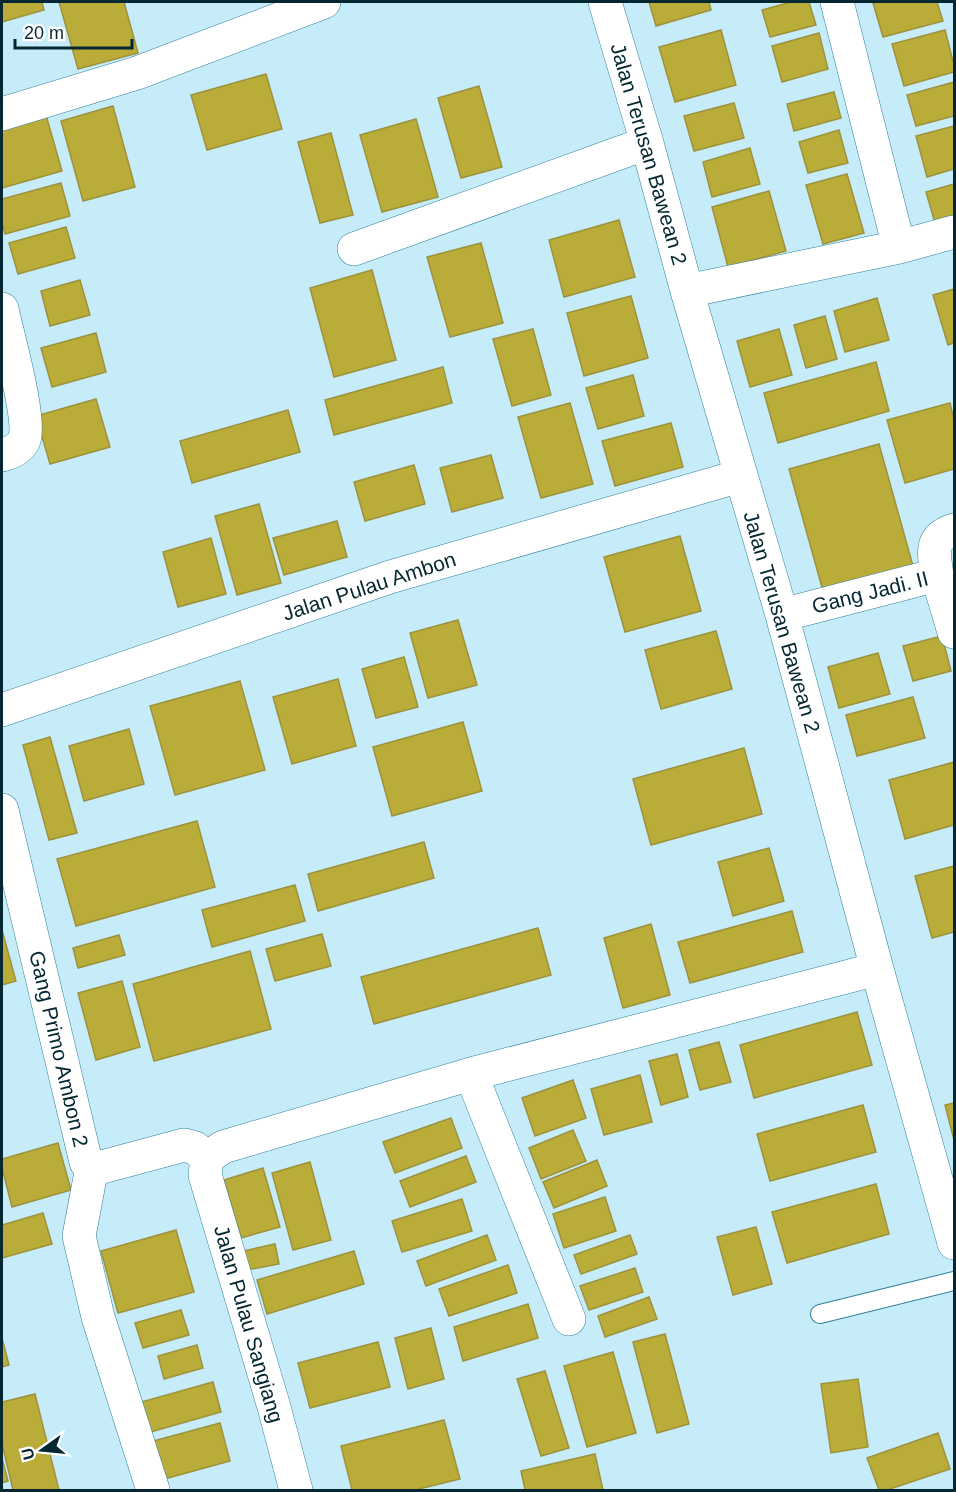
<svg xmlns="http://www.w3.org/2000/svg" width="956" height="1492" font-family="Arial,sans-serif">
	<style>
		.building { fill: #baac39; stroke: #9d923b; stroke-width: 1.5 }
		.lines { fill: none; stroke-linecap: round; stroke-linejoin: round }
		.lane-casing { stroke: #2f819a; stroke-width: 20 }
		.street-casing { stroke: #2f819a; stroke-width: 34 }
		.lane { stroke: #fff; stroke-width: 18 }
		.street { stroke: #fff; stroke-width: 33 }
		.labels { text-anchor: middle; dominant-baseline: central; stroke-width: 5; stroke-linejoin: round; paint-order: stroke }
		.street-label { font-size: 21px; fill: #042731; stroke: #fff }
	</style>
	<rect width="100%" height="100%" fill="#c6ecfa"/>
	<path class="building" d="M2,2h40l2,8 -42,12z
		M59,2h65l14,51 -60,16z
		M649,2h60l2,8 -55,16z
		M791,2h18l7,23 -46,12 -8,-27z
		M879,2h58l6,19 -60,16 -10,-34z
		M721,30l15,55 -61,17 -16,-55z
		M945,30l9,35v7l-50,14 -12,-42z
		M819,33l9,36 -46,13 -10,-36z
		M266,74l16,55 -75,21 -16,-55z
		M954,82v34l-38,10 -9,-31z
		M479,86l23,81 -41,11 -23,-80z
		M834,92l7,26 -47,13 -7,-27z
		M734,103l10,35 -50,13 -10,-35z
		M113,106l22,81 -52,14 -22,-80z
		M46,115l16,56 -60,17v-61z
		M416,119l22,78 -56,15 -22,-77z
		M954,126v43l-27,8 -11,-41z
		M839,130l9,33 -40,10 -9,-31z
		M331,133l22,82 -33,8 -22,-81z
		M750,148l10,36 -48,13 -9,-35z
		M847,174l17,59 -41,11 -17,-59z
		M61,183l9,33 -65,18 -3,-12v-23z
		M954,184v41l-17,5 -11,-38z
		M769,191l17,60 -58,16 -16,-60z
		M619,220l16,57 -71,20 -15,-57z
		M66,227l9,31 -57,16 -9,-31z
		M481,243l22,80 -53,14 -23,-80z
		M372,270l24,90 -62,17 -24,-89z
		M80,280l10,35 -40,11 -9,-35z
		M954,289v54l-6,2 -15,-50z
		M631,296l17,62 -64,18 -17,-63z
		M877,298l12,42 -44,12 -11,-41z
		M825,316l12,43 -31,9 -12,-43z
		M533,329l18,66 -39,11 -19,-67z
		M779,329l13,46 -42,12 -13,-46z
		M96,333l10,39 -54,15 -11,-39z
		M876,362l13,49 -111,32 -14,-50z
		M443,367l9,36 -118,32 -9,-35z
		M633,375l11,41 -46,13 -12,-41z
		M96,399l14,48 -60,17 -14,-48z
		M570,403l23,81 -52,14 -23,-81z
		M950,403l4,17v49l-49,14 -18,-63z
		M288,410l12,42 -108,31 -12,-42z
		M671,423l12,44 -68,19 -13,-45z
		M879,444l34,122 -90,25 -34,-122z
		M491,455l12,43 -51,14 -12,-44z
		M414,465l11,39 -60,17 -11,-39z
		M259,504l22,79 -44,12 -22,-79z
		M337,521l10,36 -63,18 -11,-37z
		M680,536l21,75 -76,21 -21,-75z
		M211,538l15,56 -48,13 -15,-55z
		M458,620l19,65 -49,13 -18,-65z
		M716,631l16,58 -71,20 -16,-59z
		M942,636l9,35 -38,10 -10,-35z
		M878,653l12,41 -51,14 -11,-41z
		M404,657l14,50 -42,11 -14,-49z
		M338,679l18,67 -64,18 -19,-67z
		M240,681l25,89 -90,25 -25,-89z
		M913,697l12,41 -68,18 -11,-41z
		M463,722l19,69 -90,25 -19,-69z
		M129,729l15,55 -60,17 -15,-55z
		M50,737l27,96 -28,7 -26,-95z
		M744,748l18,66 -111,31 -18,-66z
		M954,762v63l-49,14 -16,-59z
		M197,821l18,66 -139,39 -19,-67z
		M424,842l10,36 -116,33 -10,-37z
		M769,848l15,53 -51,15 -15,-54z
		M954,866v66l-22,6 -17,-62z
		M295,885l10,36 -93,26 -10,-37z
		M792,911l11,41 -113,31 -12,-41z
		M651,924l19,71 -47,13 -19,-70z
		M538,928l13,47 -177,49 -13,-47z
		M2,930l14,51 -14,4z
		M322,934l9,32 -56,15 -9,-32z
		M119,935l6,20 -47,13 -5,-20z
		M250,951l21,78 -117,32 -21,-77z
		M122,981l18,66 -44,13 -18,-67z
		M857,1012l15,53 -118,33 -14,-53z
		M719,1042l12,40 -31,8 -11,-40z
		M677,1054l11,43 -27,8 -12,-44z
		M640,1075l12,47 -48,13 -13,-46z
		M573,1080l13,38 -51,18 -13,-38z
		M954,1103v37l-9,-35z
		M863,1105l13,47 -106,29 -13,-47z
		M451,1118l11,30 -67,25 -12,-31z
		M573,1130l13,31 -45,18 -12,-31z
		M58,1143l13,47 -59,17 -10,-39v-9z
		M466,1156l10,26 -66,25 -10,-26z
		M597,1160l10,26 -53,22 -11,-26z
		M310,1162l21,78 -38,10 -21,-77z
		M263,1168l17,59 -39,11 -17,-58z
		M876,1184l13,50 -102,29 -15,-51z
		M605,1197l11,34 -52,17 -11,-34z
		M462,1199l10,32 -70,21 -10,-31z
		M43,1213l9,31 -50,14v-33z
		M756,1227l16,57 -39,11 -16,-58z
		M176,1230l18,62 -76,21 -17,-62z
		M487,1235l9,25 -70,26 -9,-25z
		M630,1235l7,19 -56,20 -7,-19z
		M275,1244l4,20 -32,6 -4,-19z
		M354,1251l10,33 -97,30 -10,-34z
		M508,1265l9,28 -68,23 -10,-27z
		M635,1268l8,24 -54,18 -9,-24z
		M649,1297l8,22 -52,18 -7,-21z
		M528,1304l10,34 -75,23 -9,-34z
		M181,1310l8,25 -46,13 -8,-25z
		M431,1328l13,51 -36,10 -13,-51z
		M665,1334l24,90 -32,9 -24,-91z
		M2,1338l7,27 -7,2z
		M378,1342l12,45 -80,21 -12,-45z
		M197,1345l6,23 -39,11 -6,-23z
		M613,1352l23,81 -49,14 -23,-81z
		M545,1371l24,77 -28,8 -24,-77z
		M858,1379l10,68 -37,6 -10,-69z
		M213,1382l8,30 -74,21 -9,-30z
		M35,1394l24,96h-46l-11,-46v-42z
		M444,1420l16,59 -45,11h-63l-11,-44z
		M220,1423l10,38 -73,20 -11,-38z
		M938,1433l12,36 -63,21h-8l-12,-32z
		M595,1454l8,36h-78l-4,-19z
		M2,1458l6,23 -6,2z"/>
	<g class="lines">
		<g class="lane-casing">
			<path id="lane" d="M820,1314l134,-33"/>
		</g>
		<g class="street-casing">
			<path id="street" d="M605,2l42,141 40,148 95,324 95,354 77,274
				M837,2l62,245
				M2,114l135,-41 187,-71
				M354,249l293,-106
				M687,291l212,-44 55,-15
				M2,309c5,24 30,112 22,131 -4,9 -14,13 -22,15
				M937,575l17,57
				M782,615l155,-40c-3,-22 -8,-37 17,-45
				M2,710l388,-133 350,-101
				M2,810l84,352 6,5h10l82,-22 11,3 12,10
				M471,1074l98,245
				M207,1158l16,-11 248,-73 406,-105
				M207,1158l-2,17 69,232 22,83
				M92,1167l-13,69 19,81 55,173"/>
		</g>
		<use href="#lane" class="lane"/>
		<use href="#street" class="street"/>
	</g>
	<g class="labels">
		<g class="street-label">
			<text transform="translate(649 154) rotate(74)">Jalan Terusan Bawean 2</text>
			<text transform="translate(369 586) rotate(-18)">Jalan Pulau Ambon</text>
			<text transform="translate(870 592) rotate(-14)">Gang Jadi. II</text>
			<text transform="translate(782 622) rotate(74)">Jalan Terusan Bawean 2</text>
			<text transform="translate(59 1049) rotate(77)">Gang Primo Ambon 2</text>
			<text transform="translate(249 1324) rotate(74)">Jalan Pulau Sangiang</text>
		</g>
	</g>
	<rect width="956" height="1492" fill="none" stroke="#042731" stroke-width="6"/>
	<g transform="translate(42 1450) rotate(255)" stroke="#ffffff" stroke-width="4.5" paint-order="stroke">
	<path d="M0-4.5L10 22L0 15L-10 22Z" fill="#042731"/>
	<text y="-9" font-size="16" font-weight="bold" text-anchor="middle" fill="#042731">U</text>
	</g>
	<path d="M15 39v9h117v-9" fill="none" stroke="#042731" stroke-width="3"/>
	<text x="24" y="39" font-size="18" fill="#042731" stroke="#ffffff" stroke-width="4.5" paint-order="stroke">20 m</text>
</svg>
